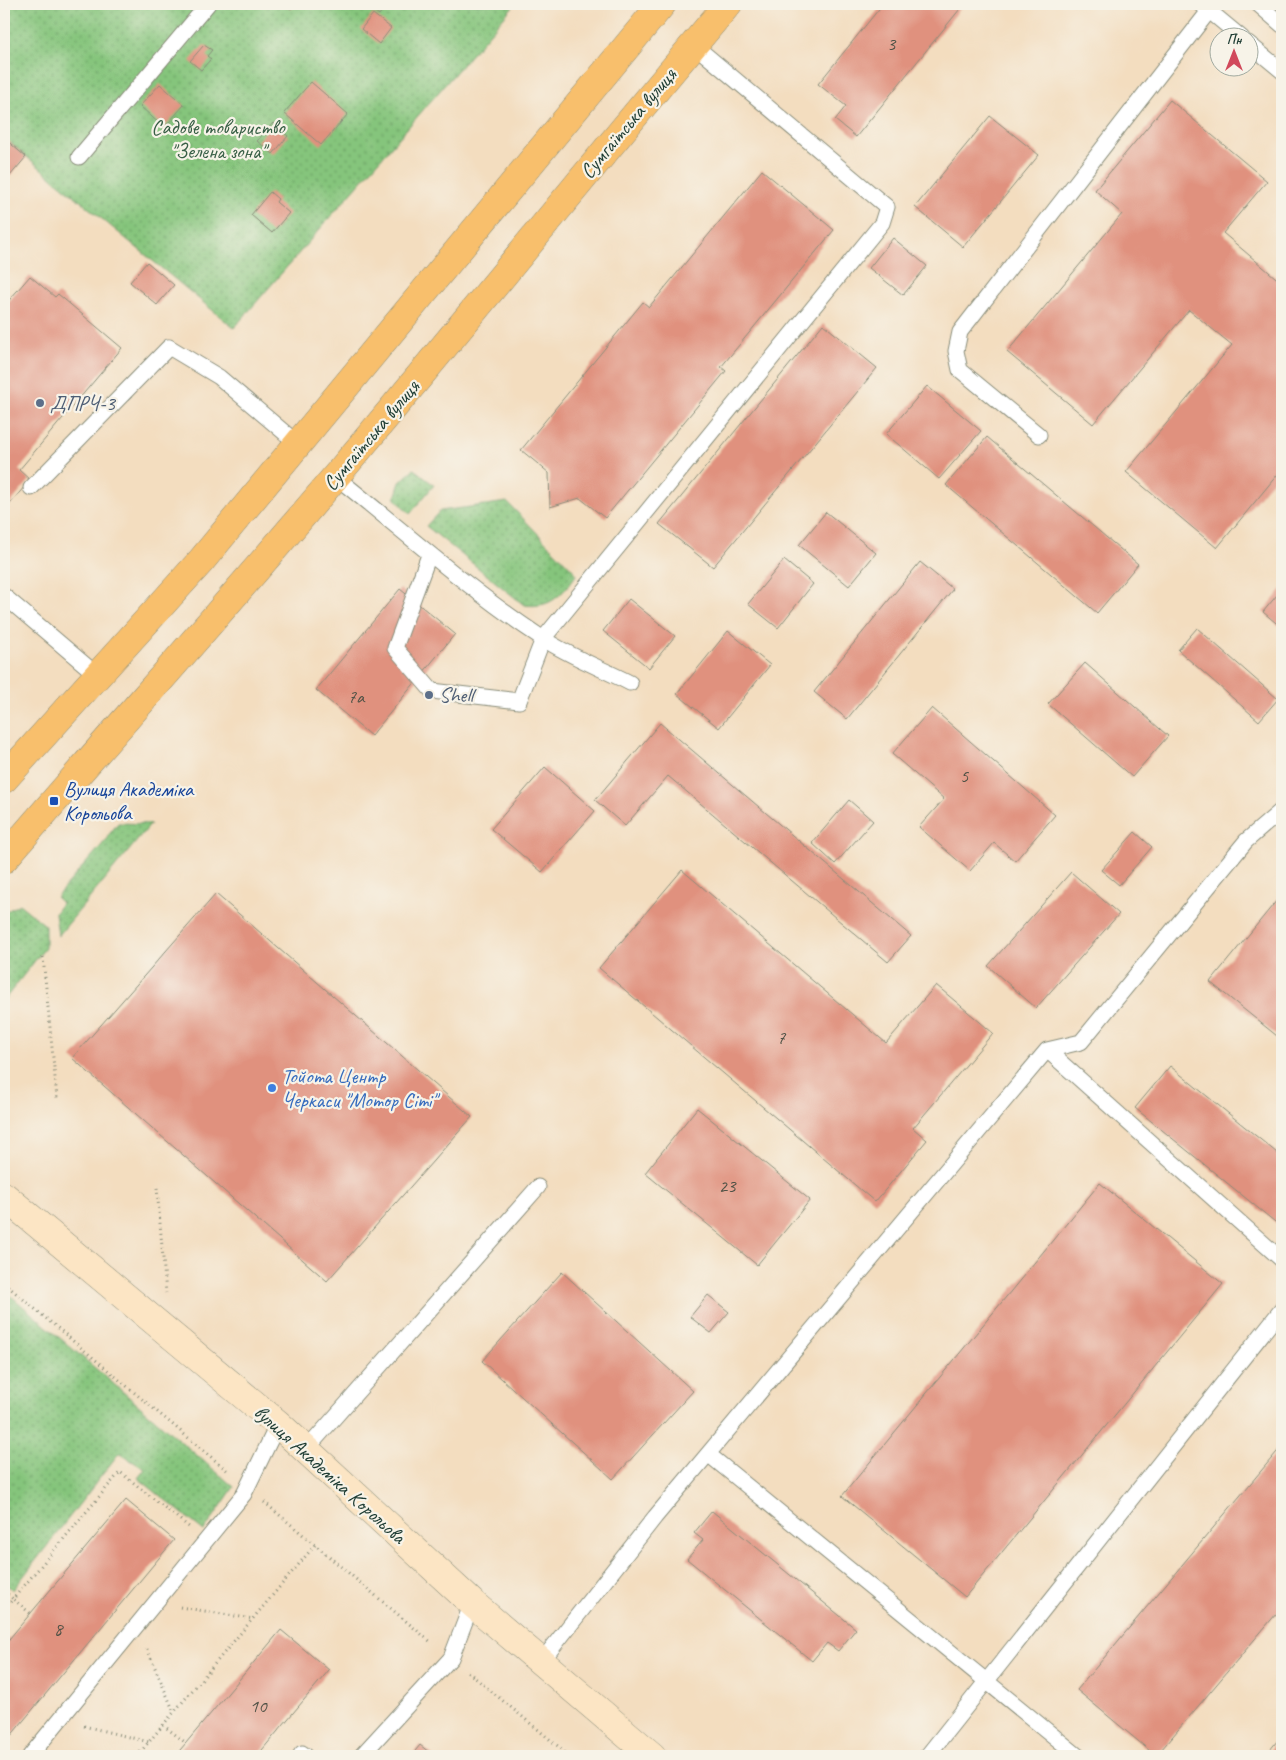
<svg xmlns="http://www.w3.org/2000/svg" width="1286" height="1760" font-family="Caveat,sans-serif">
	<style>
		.green { fill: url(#green-dots); stroke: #528158 }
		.building { fill: #e0917e }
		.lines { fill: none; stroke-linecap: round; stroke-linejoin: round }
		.lane-casing { stroke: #898d7a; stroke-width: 17 }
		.secondary-casing { stroke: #898d7a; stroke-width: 29 }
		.primary-casing { stroke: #898d7a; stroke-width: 29 }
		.path { stroke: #898d7a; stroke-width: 3; stroke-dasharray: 1 4; stroke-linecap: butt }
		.lane { stroke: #fff; stroke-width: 15 }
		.secondary { stroke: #fce5c4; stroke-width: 28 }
		.primary { stroke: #f8bf6c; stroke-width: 28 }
		.service-dot { fill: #5c6f8a; stroke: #f7f3e8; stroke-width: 2 }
		.transit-dot { fill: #1a4fb4; stroke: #f7f3e8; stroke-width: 2 }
		.shop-dot { fill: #3f7fe0; stroke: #f7f3e8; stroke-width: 2 }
		.labels { text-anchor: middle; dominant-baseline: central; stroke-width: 4.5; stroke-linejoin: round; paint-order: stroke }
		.number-label { font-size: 19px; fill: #4f5246 }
		.street-label { font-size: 21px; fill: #1f3d34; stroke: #f7f3e8 }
		.park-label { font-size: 21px; fill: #385f46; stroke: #f7f3e8 }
		.service-label { font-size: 21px; fill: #4e5e75; stroke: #f7f3e8; text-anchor: start }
		.transit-label { font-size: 21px; fill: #164399; stroke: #f7f3e8; text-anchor: start }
		.shop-label { font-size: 21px; fill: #366cbe; stroke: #f7f3e8; text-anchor: start }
	</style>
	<defs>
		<pattern id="green-dots" width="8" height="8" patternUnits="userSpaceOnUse" patternTransform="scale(1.25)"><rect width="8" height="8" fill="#85c57c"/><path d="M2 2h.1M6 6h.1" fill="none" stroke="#6ca166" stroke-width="1.8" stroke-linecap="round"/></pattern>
	</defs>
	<rect width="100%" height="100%" fill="#f7f3e8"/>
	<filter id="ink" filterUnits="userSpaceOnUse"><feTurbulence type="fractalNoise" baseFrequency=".02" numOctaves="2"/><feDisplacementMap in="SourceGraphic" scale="10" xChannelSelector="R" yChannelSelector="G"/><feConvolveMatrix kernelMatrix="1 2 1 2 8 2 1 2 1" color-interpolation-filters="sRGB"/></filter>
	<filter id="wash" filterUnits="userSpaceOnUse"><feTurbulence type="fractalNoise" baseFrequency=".0096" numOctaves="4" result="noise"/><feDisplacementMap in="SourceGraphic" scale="20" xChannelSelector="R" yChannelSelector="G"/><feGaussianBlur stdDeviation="1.12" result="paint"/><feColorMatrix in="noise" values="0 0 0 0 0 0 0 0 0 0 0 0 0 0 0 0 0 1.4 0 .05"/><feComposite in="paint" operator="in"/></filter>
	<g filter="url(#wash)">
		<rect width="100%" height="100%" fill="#f3ddbf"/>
		<path class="green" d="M4,4h511l-281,324 -230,-190z
			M414,469l20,16 -24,29 -15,-16 5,-16z
			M507,502l70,72c-15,20 -25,35 -53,31l-98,-79 14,-15z
			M118,823l33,1 -93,112 -3,-23 7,-10 -6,-6 52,-59 -1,-1z
			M19,904l26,21v23l-41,52v-87z
			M4,1290l230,197 -30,44 -66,-53 7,-9 -26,-16 -106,137 -9,-7z"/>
		<g id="blocks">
			<path class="building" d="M285,4h10l-4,5z
				M366,4h22l-9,11z
				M883,4h81l-108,133 -21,-17 11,-14 -28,-22z
				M373,14l18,14 -12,16 -18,-15z
				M204,45l8,5 -5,6 4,3 -10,11 -11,-9z
				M311,82l37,32 -27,31 -37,-32z
				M160,84l24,21 -20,23 -24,-22z
				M1170,100l97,81 -44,52 59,50v186l-65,79 -91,-76 106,-127 -43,-35 -96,114 -86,-72 115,-138 -27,-24z
				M990,116l49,39 -76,92 -48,-40z
				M273,123l15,13 -15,18 -16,-13z
				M4,138l22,19 -22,26z
				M762,170l72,60 -113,137 5,4 -121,147 -25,-20 -30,9 -1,-34 -28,-23 122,-148 6,5z
				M270,192l8,7 -2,3 13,11 -17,20 -21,-18z
				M893,238l34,28 -24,29 -34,-27z
				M147,262l27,23 -17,20 -27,-23z
				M30,276l25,21 3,-3 64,54 -103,122 11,10 -26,31v-205z
				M823,324l54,44 -164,199 -54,-43z
				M927,386l54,45 -42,48 -53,-45z
				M987,437l151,127 -41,49 -151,-128z
				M826,512l50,41 -27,33 -50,-41z
				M784,560l29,24 -35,44 -30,-24z
				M920,562l33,27 -106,130 -33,-27z
				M400,589l55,45 -84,102 -55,-46z
				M1282,589v39l-19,-16z
				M629,599l46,37 -26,32 -46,-37z
				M1197,628l81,71 -19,22 -81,-71z
				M728,631l42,34 -51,63 -42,-34z
				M1085,663l83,73 -36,41 -84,-73z
				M932,708l123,107 -40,46 -21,-18 -24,28 -51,-44 25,-28 -52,-45z
				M660,723l251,213 -23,26 -220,-186 -43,50 -30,-26z
				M545,767l50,44 -53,61 -51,-43z
				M849,800l24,21 -38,43 -23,-21z
				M1135,832l17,15 -33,38 -18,-15z
				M682,870l204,173 50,-58 57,48 -80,95 14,12 -52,62 -276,-234z
				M1071,872l48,42 -83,94 -48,-42z
				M216,894l256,223 -145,164 -255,-223z
				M1282,894v146l-72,-58z
				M1170,1066l112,91v67l-2,2 -145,-118z
				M697,1108l113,92 -53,65 -112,-92z
				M1100,1183l123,101 -258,313 -123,-101z
				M562,1272l131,119 -80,88 -131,-118z
				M708,1295l21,17 -18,21 -21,-16z
				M1282,1446v161l-126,149 -79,-66z
				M126,1500l48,40 -170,204v-99z
				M712,1511l144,118 -18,22 -11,-8 -15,18 -125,-102 16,-19 -9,-7z
				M281,1630l48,40 -72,86h-82z
				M1282,1735v21h-17z
				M420,1745l14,11h-23z"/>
		</g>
	</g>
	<g filter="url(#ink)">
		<use href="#blocks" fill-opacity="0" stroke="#898d7a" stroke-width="1"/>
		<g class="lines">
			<g class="lane-casing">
				<path id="lane" d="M1201,4l41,34
					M1258,4l24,21
					M1248,43l34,28
					M79,157l129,-153
					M1039,435l-79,-65 -4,-19 4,-19 249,-321
					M336,477c68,54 133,113 206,161 27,18 59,30 88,45
					M31,488l138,-141 50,30 79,67
					M429,555l-34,93 37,43 87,10 24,-62 339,-416 5,-16 -193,-162
					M4,596l93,79
					M1047,1050l235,210
					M305,1451l233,-264
					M708,1454l370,302
					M541,1662l114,-145 392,-467 34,-8 165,-201 36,-31
					M30,1756l214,-262 34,-70
					M300,1756l2,-3 4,3
					M361,1756l90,-98 21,-55
					M927,1756l355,-447"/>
			</g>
			<g class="secondary-casing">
				<path id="secondary" d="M4,1196l274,228 194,179 180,153"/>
			</g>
			<g class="primary-casing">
				<path id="primary" d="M4,779l197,-218 461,-557
					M4,859c110,-128 223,-253 332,-383 132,-156 260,-316 392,-472"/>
			</g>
			<path class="path" d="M43,957l14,141
				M157,1188l9,105
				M4,1283l225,189
				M264,1502l168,141
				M4,1591l9,8 -9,10
				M180,1607l73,12
				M30,1613l-17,-14 107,-127 69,55
				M147,1649l27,63
				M468,1672l102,84
				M163,1725l23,18
				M84,1726l65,16
				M137,1756l178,-211"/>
			<use href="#lane" class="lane"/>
			<use href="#secondary" class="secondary"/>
			<use href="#primary" class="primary"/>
		</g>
	</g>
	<g class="service-dot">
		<circle cx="40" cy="403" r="5"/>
		<circle cx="429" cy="695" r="5"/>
	</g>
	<rect class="transit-dot" x="49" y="796" width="10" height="10" rx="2.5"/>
	<circle class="shop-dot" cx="272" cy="1088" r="5"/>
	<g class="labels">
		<g class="number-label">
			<text x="891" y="44">3</text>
			<text x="356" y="697">7а</text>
			<text x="964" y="776">5</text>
			<text x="781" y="1038">7</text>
			<text x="727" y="1186">23</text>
			<text x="58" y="1629">8</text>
			<text x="258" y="1706">10</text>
		</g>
		<g class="street-label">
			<text transform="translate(628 123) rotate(-50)">Сумгаїтська вулиця</text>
			<text transform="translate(371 435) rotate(-50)">Сумгаїтська вулиця</text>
			<text transform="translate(330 1474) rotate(42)">вулиця Академіка Корольова</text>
		</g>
		<g class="park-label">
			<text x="218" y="127">Садове товариство<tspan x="218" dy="24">"Зелена зона"</tspan></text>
		</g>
		<g class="service-label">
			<text x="50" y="403">ДПРЧ-3</text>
			<text x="439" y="695">Shell</text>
		</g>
		<g class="transit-label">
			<text x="64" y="789">Вулиця Академіка<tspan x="64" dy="24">Корольова</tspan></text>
		</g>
		<g class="shop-label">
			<text x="282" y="1076">Тойота Центр<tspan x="282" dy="24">Черкаси "Мотор Сіті"</tspan></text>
		</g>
	</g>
	<rect width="1286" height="1760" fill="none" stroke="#f7f3e8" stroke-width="20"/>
	<g transform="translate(1234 52)"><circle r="24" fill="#f7f3e8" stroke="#a1aaa0"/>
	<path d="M0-4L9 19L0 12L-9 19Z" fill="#d1495b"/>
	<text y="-8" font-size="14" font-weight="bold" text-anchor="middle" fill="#1f3d34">Пн</text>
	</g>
</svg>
